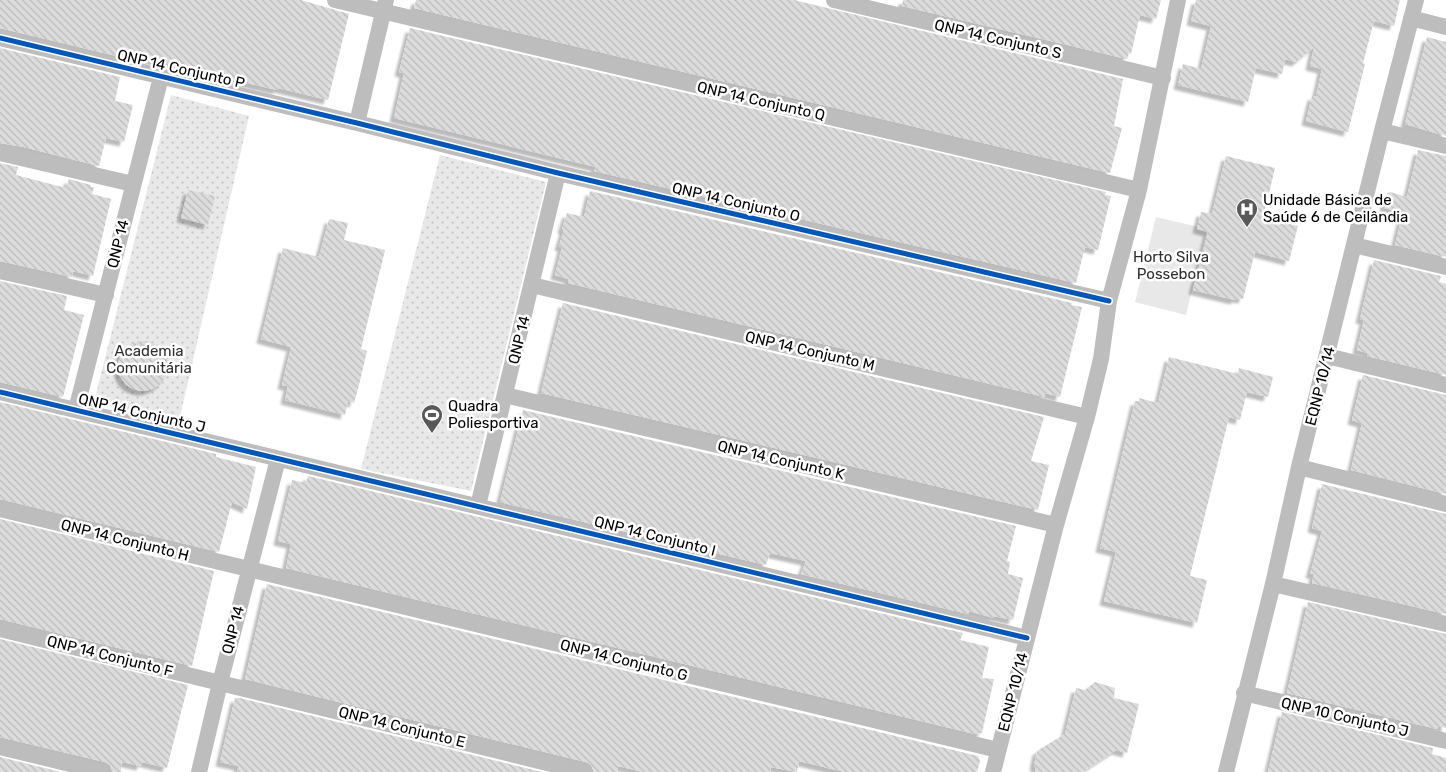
<svg xmlns="http://www.w3.org/2000/svg" width="1446" height="772" font-family="Rubik,sans-serif">
	<style>
		.park { fill: url(#park-dots) }
		.garden { fill: #e8e8e8 }
		.building { fill: url(#building-back-hatch); filter: url(#shadow) }
		.lines { fill: none; stroke-linecap: round; stroke-linejoin: round }
		.minor { stroke: #bdbdbd; stroke-width: 16 }
		.cycleway-casing { stroke: #fff; stroke-width: 8 }
		.cycleway { stroke: #0057b8; stroke-width: 5 }
		.labels { text-anchor: middle; dominant-baseline: central; stroke-width: 5; stroke-linejoin: round; paint-order: stroke }
		.street-label { font-size: 15px; fill: #000; stroke: #fff }
		.poi-label { font-size: 15px; fill: #000; stroke: #fff; text-anchor: start }
		.park-label { font-size: 15px; fill: #2d2d2d; stroke: #fff }
	</style>
	<defs>
		<pattern id="park-dots" width="8" height="8" patternUnits="userSpaceOnUse" patternTransform="scale(1.25)"><rect width="8" height="8" fill="#e8e8e8"/><path d="M2 2h.1M6 6h.1" fill="none" stroke="#c5c5c5" stroke-width="1.8" stroke-linecap="round"/></pattern>
		<pattern id="building-back-hatch" width="6" height="6" patternUnits="userSpaceOnUse" patternTransform="scale(1.25)"><rect width="6" height="6" fill="#dcdcdc"/><path d="M-1 5l2 2M0 0l6 6M5-1l2 2" fill="none" stroke="#bbb"/></pattern>
		<filter id="shadow"><feDropShadow dx="-4.5" dy="4.5" stdDeviation="1" flood-color="#0004"/></filter>
	</defs>
	<rect width="100%" height="100%" fill="#fff"/>
	<path class="park" d="M171,95l78,21 -70,305 -85,-19z
		M440,155l106,27 -75,309 -110,-22z"/>
	<path class="garden" d="M1156,217l51,12 -21,86 -51,-13z"/>
	<path class="building" d="M0,0h301l48,14 -21,86 -50,-12 -1,2 -151,-36 -1,4 -125,-30z
		M416,0h378l329,79 -9,47 8,2 -12,45 -696,-165z
		M903,0h258l-5,19 -16,-4 -9,39 -2,-1 -2,6 -225,-53z
		M1196,0h204l-6,26 -20,-5 -11,42 2,1 -17,68 -42,-11 6,-25h4l6,-27 -12,-3 4,-19 -18,15 -11,-3 -3,15 -26,-6 -8,34 -70,-17 5,-21 18,5 10,-43 -20,-5z
		M410,28l696,164 -1,3 6,1 -13,54 -13,-3 -9,36 -482,-112 2,-4 -202,-49 10,-45 -5,-1z
		M1427,37l19,5v94l-41,-12z
		M0,48l120,29 -5,24 18,4 -9,37 -18,-4 -7,28 -75,-19 -24,-4z
		M1418,150l28,6v101l-51,-12 8,-33 -19,-4 3,-15 3,-1 17,5z
		M1226,156l49,12 -12,50 35,8 -9,35 -34,-9 -12,47 -7,-1 -1,2 -42,-10 15,-58 -11,-3 4,-17 11,2z
		M0,163l18,4 -2,8 50,13 3,-9 22,6 -1,2h4l-2,7 19,5 -18,77 -20,-5 -1,6 -72,-16z
		M188,190l27,6 -7,29 -27,-7z
		M590,191l482,112 -1,2 11,2 -22,90 -15,-4v4l-477,-114 1,-4 -14,-4 7,-28 -3,-1 5,-16 -2,-1 5,-16 17,4z
		M329,219l19,4 -4,17 41,10 -24,99 6,2 -8,34 -5,18 -6,-2 -3,14 -60,-15 3,-14 -6,-1 9,-38 -30,-8 22,-91 36,9z
		M1374,260l67,16 -2,6 7,2v91l-79,-19 1,-3 -11,-3 7,-30 -4,-1z
		M0,281l67,15 -3,14 20,5 -21,82 -63,-15z
		M563,303l481,114 -13,44 18,4 -11,45 -497,-117z
		M118 366a25 25 0 1 1 50 0a25 25 0 1 1-50 0Z
		M1169,357l69,17 1,-6 34,9 -5,20 -21,-5 -7,28 -11,-3 -39,159 17,4 -10,43 -93,-22 12,-49 -16,-4 35,-147h4v-3l19,5z
		M1363,375l83,20v99l-95,-24 11,-47 -10,-3z
		M0,402l216,52v3l40,10 -9,42 -15,-7 -13,50 -219,-53z
		M523,410l493,116 -9,35 3,1 -2,12 15,4 -10,42 -19,-4v2l-25,-7 -1,3 -167,-40 5,-13 -36,-8 -4,12 -266,-63z
		M308,476l655,157 -3,7 29,7 -7,31 12,1 -12,54 -7,1 -689,-166 5,-24 -13,-3 5,-23 9,-38 14,3z
		M1322,484l124,30v100l-134,-31 2,-9h-4l12,-43 -10,-3z
		M0,519l214,52 -22,95 -192,-47z
		M267,584l711,172 2,5 -3,11h-132l-46,-11 -2,11 -26,-5 -1,5h-126l-26,-6 -1,6h-23l-3,-7 -5,-3 -341,-83z
		M1308,602l138,32v94l-8,-2 -1,3 -150,-36z
		M0,639l188,46 -21,83 -25,-6 -1,4 -19,-4 -1,10h-8l-3,-7 -5,-3 -105,-25z
		M1095,682l20,6 -1,10 25,6 -12,49 -11,-3 -34,22h-47l1,-5 -2,-1 3,-15 28,-17 11,-46 9,2z
		M235,698h5l302,74h-305l2,-6 -19,-4z
		M1282,712l151,36 -1,6 14,4v14h-178z
		M0,757l61,15h-61z"/>
	<g class="lines">
		<path class="minor" d="M335,0l804,190
			M834,0l329,78
			M1411,18l35,9
			M0,38l357,85 201,50 551,128
			M357,123l29,-123
			M1382,131l64,15
			M0,153l133,31
			M1354,245l92,22
			M0,271l106,24
			M532,285l555,132
			M1327,356l119,29
			M0,392l1027,246
			M505,395l551,130
			M76,410l85,-333
			M1299,467l147,37
			M478,506l80,-333
			M0,509l998,241
			M1273,584l173,40
			M0,629l584,143
			M1244,693l202,48
			M0,747l103,25
			M199,772l21,-89 58,-224
			M993,772l63,-247 31,-108 14,-58 8,-58 30,-111 39,-190
			M1226,772l47,-188 26,-117 83,-336 34,-131"/>
		<g class="cycleway-casing">
			<path id="cycleway" d="M0,38l357,85 201,50 551,128
				M0,392l1027,246"/>
		</g>
		<use href="#cycleway" class="cycleway"/>
	</g>
	<defs>
		<g id="hospital-pin" transform="scale(1.125)"><path d="M0 17L-7.5 6A9.5 9.5 0 1 1 7.5 6Z" fill="#595959" stroke="#fff"/><path d="M-5-5h3v3.5h4V-5h3V5h-3V1.5h-4V5h-3Z" fill="#fff"/></g>
		<g id="stadium-pin" transform="scale(1.125)"><path d="M0 17L-7.5 6A9.5 9.5 0 1 1 7.5 6Z" fill="#595959" stroke="#fff"/><path d="M0-5a6.5 5 0 1 0 0 10a6.5 5 0 1 0 0-10ZM-3.5-1.8h7v3.6h-7Z" fill="#fff"/></g>
	</defs>
	<g fill-rule="evenodd">
		<use href="#hospital-pin" x="1247" y="209"/>
		<use href="#stadium-pin" x="432" y="415"/>
	</g>
	<g class="labels">
		<g class="street-label">
			<text transform="translate(998 39) rotate(13)">QNP 14 Conjunto S</text>
			<text transform="translate(181 69) rotate(13)">QNP 14 Conjunto P</text>
			<text transform="translate(761 101) rotate(13)">QNP 14 Conjunto Q</text>
			<text transform="translate(736 202) rotate(13)">QNP 14 Conjunto O</text>
			<text transform="translate(118 244) rotate(-76)">QNP 14</text>
			<text transform="translate(519 340) rotate(-76)">QNP 14</text>
			<text transform="translate(810 351) rotate(13)">QNP 14 Conjunto M</text>
			<text transform="translate(1320 386) rotate(-76)">EQNP 10/14</text>
			<text transform="translate(142 413) rotate(13)">QNP 14 Conjunto J</text>
			<text transform="translate(781 460) rotate(13)">QNP 14 Conjunto K</text>
			<text transform="translate(655 536) rotate(14)">QNP 14 Conjunto I</text>
			<text transform="translate(125 540) rotate(14)">QNP 14 Conjunto H</text>
			<text transform="translate(233 630) rotate(-75)">QNP 14</text>
			<text transform="translate(110 656) rotate(14)">QNP 14 Conjunto F</text>
			<text transform="translate(624 660) rotate(14)">QNP 14 Conjunto G</text>
			<text transform="translate(1013 692) rotate(-76)">EQNP 10/14</text>
			<text transform="translate(1345 717) rotate(13)">QNP 10 Conjunto J</text>
			<text transform="translate(402 727) rotate(14)">QNP 14 Conjunto E</text>
		</g>
		<g class="poi-label">
			<text x="1263" y="200">Unidade Básica de<tspan x="1263" dy="17">Saúde 6 de Ceilândia</tspan></text>
			<text x="448" y="406">Quadra<tspan x="448" dy="17">Poliesportiva</tspan></text>
		</g>
		<g class="park-label">
			<text x="1171" y="257">Horto Silva<tspan x="1171" dy="17">Possebon</tspan></text>
			<text x="149" y="351">Academia<tspan x="149" dy="17">Comunitária</tspan></text>
		</g>
	</g>
</svg>
